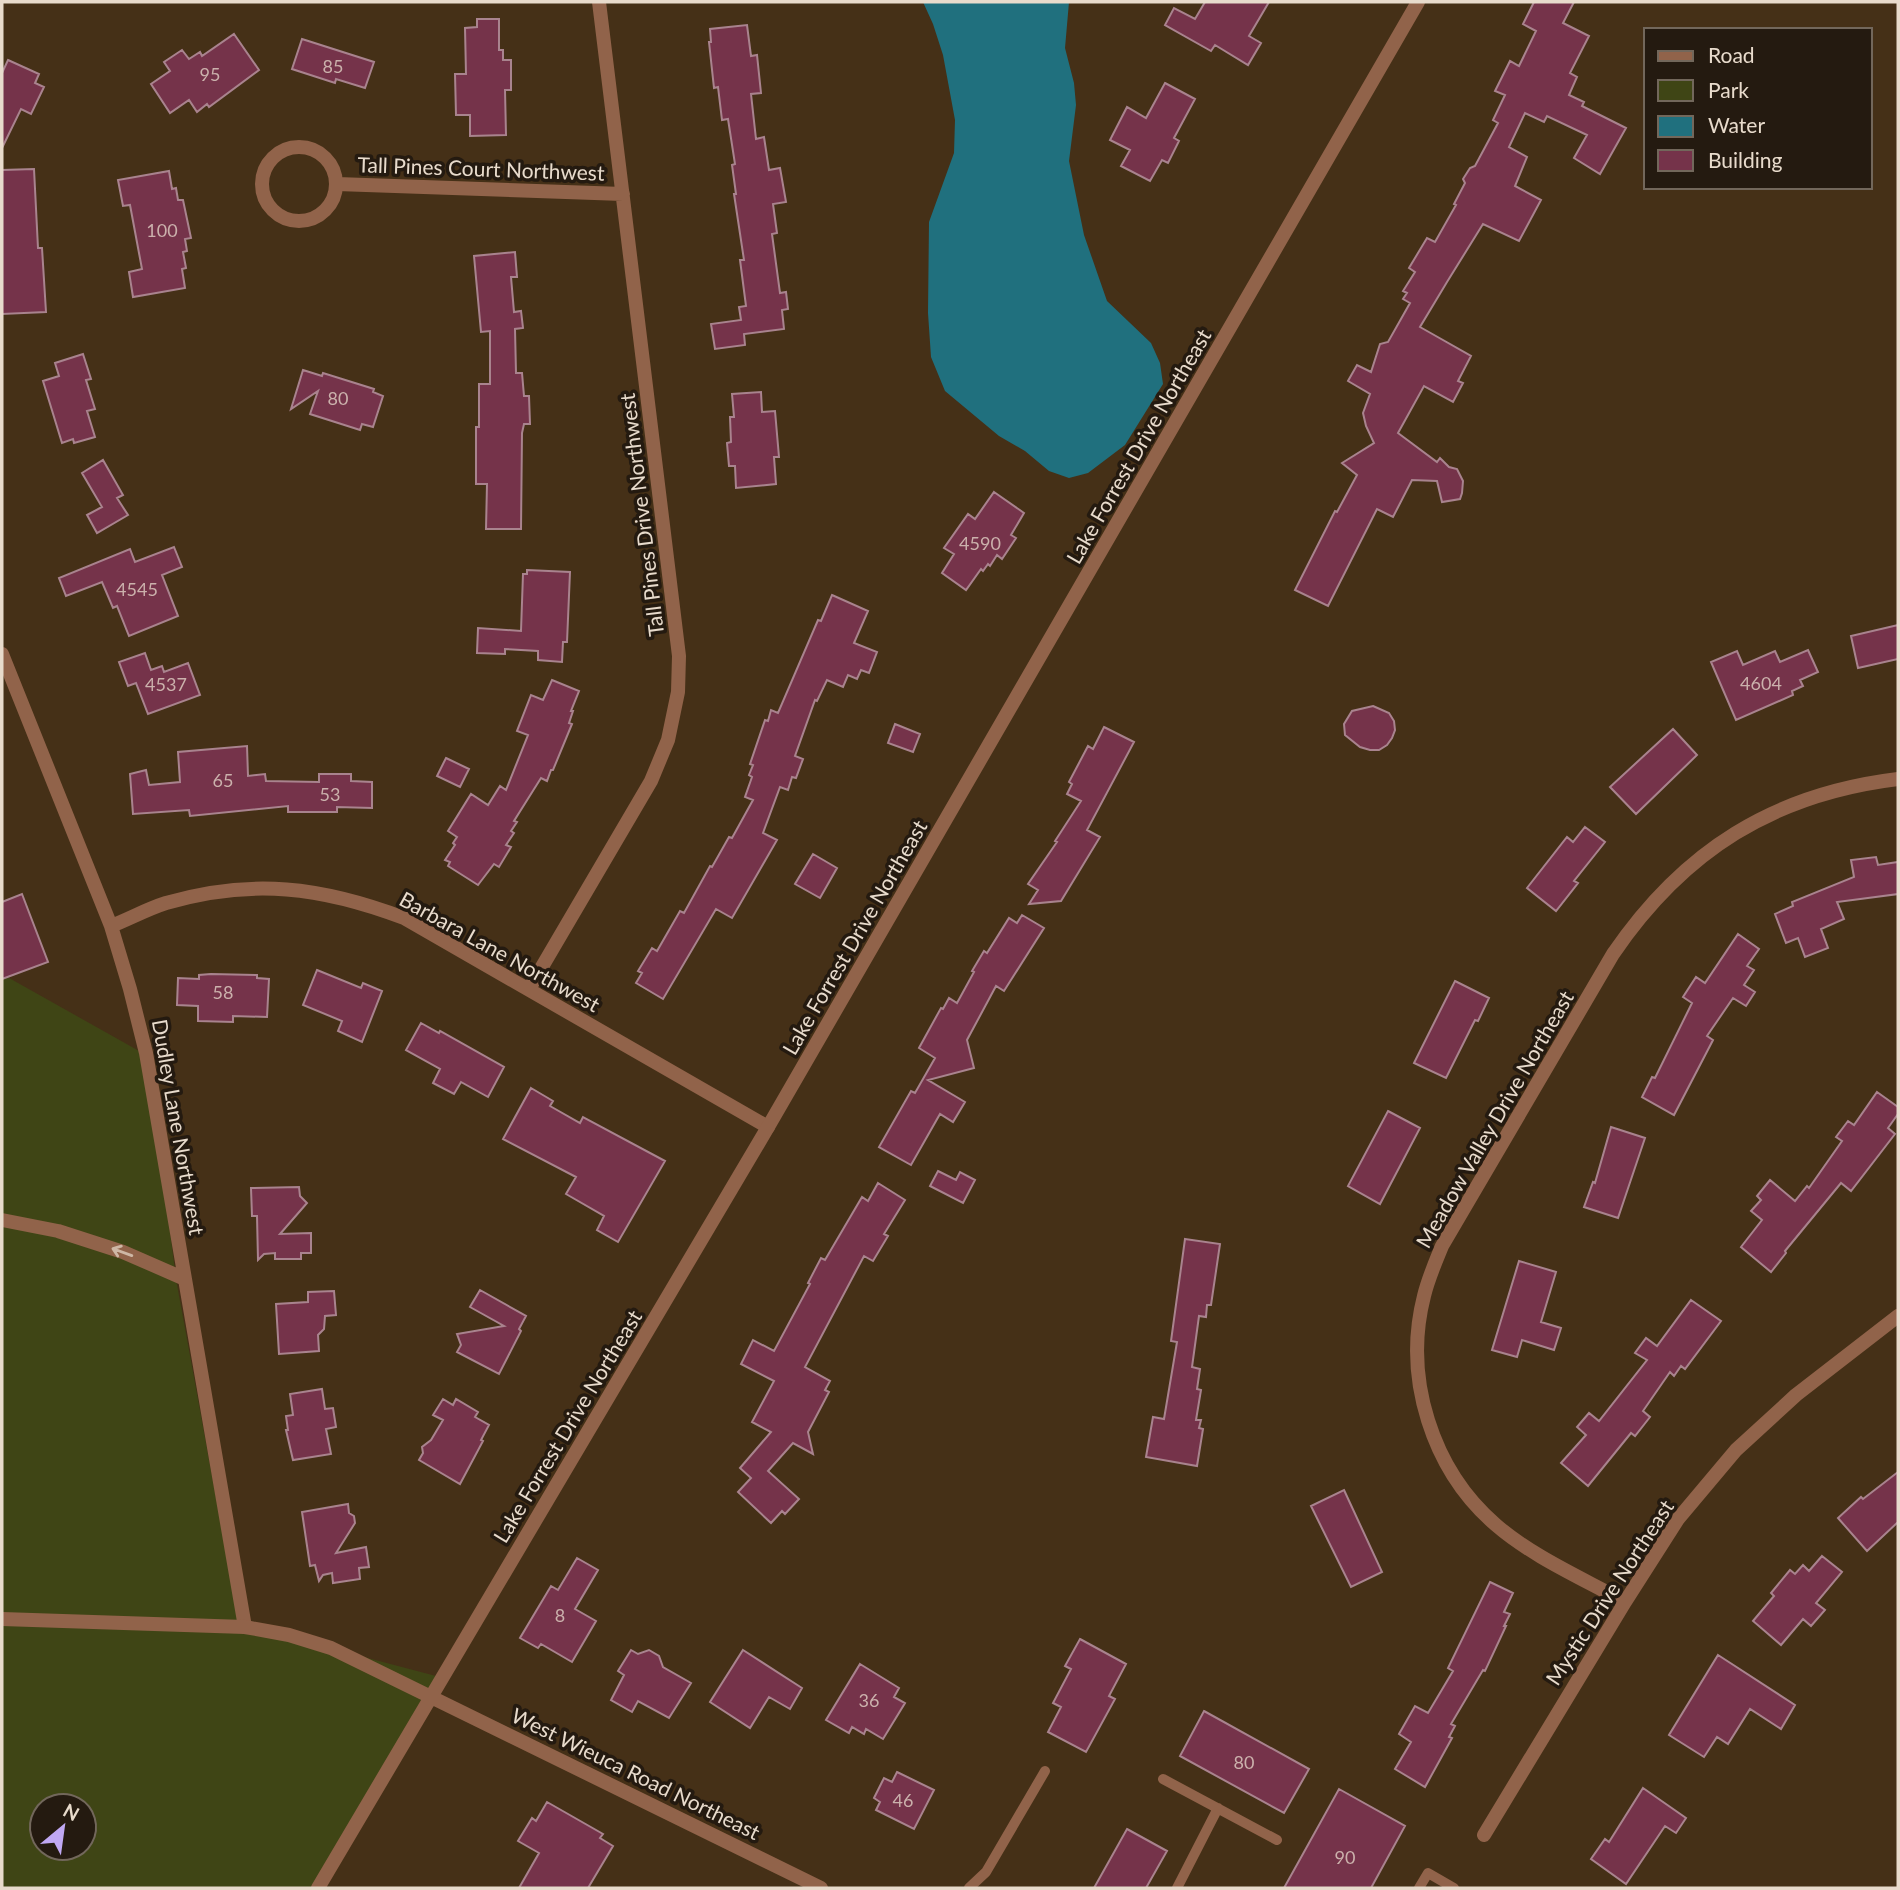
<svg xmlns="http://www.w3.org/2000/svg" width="1900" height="1890" font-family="Lato,sans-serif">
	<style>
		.green { fill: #3f4515; fill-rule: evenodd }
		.water { fill: #20707e }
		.building { fill: #75334a; stroke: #a9838e; stroke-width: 2 }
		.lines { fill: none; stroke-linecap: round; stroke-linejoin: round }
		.service { stroke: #91634a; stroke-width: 10 }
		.minor { stroke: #91634a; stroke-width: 14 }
		.tertiary { stroke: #91634a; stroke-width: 14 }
		.oneway { stroke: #ceb7a5 }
		.labels { text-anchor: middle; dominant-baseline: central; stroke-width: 7; stroke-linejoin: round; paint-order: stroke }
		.number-label { font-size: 18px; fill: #cbb1ac }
		.street-label { font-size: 21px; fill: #e8dbcc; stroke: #241a10 }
	</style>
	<rect width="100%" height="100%" fill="#453017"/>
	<path class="green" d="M2,974l146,82 28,223 63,345 197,52 -124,212h-310zM42,1806h42v42h-42z"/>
	<path class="water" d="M923,2h146l-4,46 9,35 2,22 -7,56 15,74 23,66 44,42 9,20 3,21 -38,61 -37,28 -19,5 -20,-7 -24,-20 -26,-15 -54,-45 -14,-34 -3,-44 1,-91 25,-69 1,-33 -12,-65 -10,-31z"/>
	<path class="building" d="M1205,2h64l-20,34 12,7 -13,22 -33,-20 -4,6 -46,-26 9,-17 21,11z
		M1534,2h40l-11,21 26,13 -19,37 7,4 -8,18 15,7 -2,4 44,22 -26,46 -26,-16 13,-23 -40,-19 -3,6 -19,-9 -16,34 18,10 -12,29 26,14 -22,41 -36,-17 -36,58 -27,45 51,29 -13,25 5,2 -10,19 -29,-16 -26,47 39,29 3,-4 9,9 8,2 6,12 -1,12 -2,6 -18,3 -5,-21 -25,-1 -19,37 -16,-8 -49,97 -33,-16 40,-79 2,1 20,-37 -15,-12 32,-20 -8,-17 -3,-13 7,-19 -22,-13 9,-16 14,7 9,-28 8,-2 22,-39 -7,-4 4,-6 -4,-2 12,-19 -6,-4 18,-30 8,4 21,-37 -2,-1 11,-21 -2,-4 7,-11 5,-2 23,-43 -5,-3 12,-25 -10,-4 15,-30 9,5 17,-35 -13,-7z
		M477,19h22v31h4v10h8v30h-6l1,45 -36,1v-21h-14l-1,-41h11l-1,-46 12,-1z
		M747,25l4,31 6,-1 4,38 -10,1 5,45 8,-2 5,33 11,-2 6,34 -13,2 4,29 -5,1 8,59 6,-1 2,17 -6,1 2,19 -40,5 1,11 -30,4 -4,-25 30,-4 -2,-13 7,-1 -6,-46h4l-10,-66h2l-4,-29 3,-1 -7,-45 -6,1 -4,-33 -4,1 -5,-46h2l-1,-13z
		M234,34l25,36 -50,37 -2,-3 -10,8 -8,-12 -19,13 -19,-29 19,-13 -6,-9 18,-12 7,9 11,-7 2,4z
		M302,39l72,23 -9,26 -29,-9 -1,4 -43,-14z
		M8,60l31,14 -4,9 9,4 -13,27 -10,-5 -19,39v-75z
		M1165,83l30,16 -21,39 5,3 -11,22 -6,-3 -12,21 -29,-15 9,-16 -20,-10 17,-33 19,11z
		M34,169l4,79h4l4,64 -44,2v-144z
		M169,171l3,18 4,-1 2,12h5l8,38 -6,1 2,12 -4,1 3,16 -4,1 3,19 -52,9 -4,-25 13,-3 -12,-64 -7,1 -5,-26z
		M515,252l2,25h-6l3,35 7,-1 2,17 -8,1 1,44h6l2,23h5l1,28h-6l-2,9 -1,96h-35l1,-45h-11v-57h3v-43h11v-53l-9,1 -7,-76z
		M83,354l8,25 -5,1 9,29 -8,2 8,26 -21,6 -1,-4 -11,4 -19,-62 16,-5 -4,-13z
		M303,370l19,6 1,-3 51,16 -1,3 10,4 -10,31 -11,-3 -2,6 -50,-16 8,-23 -27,18z
		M761,392l1,20 13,-1 4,46h-5l2,27 -40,4 -1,-22h-6l-2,-23 4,-1 -1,-25h4l-2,-23z
		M103,460l20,35 -6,3 11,17 -31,18 -10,-18 15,-8 -20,-34z
		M994,492l30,21 -13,22 5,3 -14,21 -5,-4 -7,11 -2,-2 -5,7 -2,-2 -15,21 -24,-17 12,-19 -10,-6 24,-34 7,5z
		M174,547l8,20 -20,8 16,41 -49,20 -12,-30 -4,2 -11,-26 -36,14 -7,-18 71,-29 5,13z
		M527,570l43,2 -3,70h-4l-1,20 -24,-2v-9l-33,-2v5l-28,-1 1,-25 43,3 2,-57h4z
		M832,595l36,16 -14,32 23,9 -8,21 -8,-3 -4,9 -9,-4 -5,12 -16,-7 -10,21 -2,-1 -20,56 8,3 -7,19 -4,-1 -4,13 -8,-3 -17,46 14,7 -45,78 -16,-9 -53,90 -27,-16 6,-10 -4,-2 14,-23 5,3 23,-40 4,2 26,-47 2,1 17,-30 3,1 21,-38 -8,-3 7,-20 -3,-2 4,-10 -3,-1 15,-44 3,1 3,-11 7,3 40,-93 3,1z
		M1898,625v34l-40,9 -7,-32z
		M1808,650l10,22 -18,8 3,6 -11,5 1,4 -57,25 -25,-58 26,-11 6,14 32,-14 5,11z
		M145,653l6,17 11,-4 2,6 24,-9 12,32 -52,19 -12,-31 -8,3 -9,-24z
		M552,680l27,11 -8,20h2l-4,12 3,1 -19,46h-2l-4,11 -6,-3 -27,43 3,1 -6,9 3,2 -8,12 5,2 -12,20 -5,-3 -16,21 -30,-19 2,-4 -5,-2 10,-15 -2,-2 4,-6 -9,-6 23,-37 17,11 12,-19 6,4 22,-55 -11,-4 14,-36 12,5z
		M1373,706l16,7 5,8 1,9 -3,8 -5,7 -8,5h-9l-10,-3 -15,-12 -1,-11 8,-13z
		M895,724l25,10 -7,18 -25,-9z
		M1104,727l30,15 -47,88 13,7 -39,64 -32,3 9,-14 -10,-6 29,-42 -2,-1 26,-40 -14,-7 5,-10 -3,-2 19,-36 5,3z
		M1673,729l24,26 -61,59 -26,-27z
		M247,746l1,30 17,-2 1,7 53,1v-8h32v7l21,1v26l-35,-1v5h-49v-6l-98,10 -1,-6 -56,4 -3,-40 16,-4 3,15 31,-3 -2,-30z
		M446,758l23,11 -9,18 -23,-11z
		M1585,827l20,15 -31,39 4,2 -22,28 -29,-23 40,-51 6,5z
		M813,854l24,14 -17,30 -25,-14z
		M1876,857l2,8 20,-3v32l-61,8 7,17 -23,10 7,19 -23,9 -7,-19 -12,5 -11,-29 18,-8 -1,-4 62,-25 -3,-17z
		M22,894l26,68 -46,17v-77z
		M1022,915l22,13 -40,63 -8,-5 -29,54 7,28 -46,12 37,22 -12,20 -13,-8 -29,51 -32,-18 32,-56 4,2 20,-35 -16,-10 22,-40 2,1 6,-11 8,5 17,-31 -2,-1 12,-20 3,2 22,-35 8,5z
		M1738,934l21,15 -12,17 7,4 -10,15 11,7 -9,14 -13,-8 -26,38 6,4 -39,75 -32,-18 10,-20 3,1 37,-75 -9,-6 13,-20 9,6z
		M317,970l44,18 2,-5 19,8 -20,51 -24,-11 4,-10 -39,-16z
		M211,974l46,1v3l12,1 -2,38 -34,-1v6l-35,-1v-15l-21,-1 1,-27 21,1v-4z
		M1455,981l34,17 -11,23 -3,-1 -29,58 -32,-15z
		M421,1023l18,10 1,-2 64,36 -16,30 -27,-15 -7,12 -21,-11 7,-14 -34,-19z
		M531,1088l22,13 -3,5 30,17 3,-6 82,44 -47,81 -21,-12 7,-14 -38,-22 10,-17 -73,-38z
		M1877,1092l21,15v7l-10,14 7,6 -44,57 -10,-8 -56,68 1,2 -15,19 -30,-25 21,-27 -11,-9 10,-11 -4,-4 13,-16 25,21 12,-15 2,2 33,-47 -6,-4 12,-16 6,4z
		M1388,1111l32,17 -40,76 -32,-18z
		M1611,1127l34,11 -27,80 -34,-11 9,-25 2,1z
		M938,1171l18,9 4,-8 15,8 -12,23 -33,-17z
		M878,1183l27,17 -21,34 4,2 -15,25 -9,-5 -59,111 25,14 -5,9 4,2 -21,40 5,22 -20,-11 -25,28 31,28 -14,15 -3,-3 -11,12 -33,-31 13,-14 -11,-10 31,-36 -19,-10 22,-41 -33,-17 12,-24 21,11 36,-67 -2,-1 13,-25 4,2 37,-63 6,4z
		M299,1187l1,9 7,7 -27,31 31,-1v20h-10v6h-26v-6l-11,1 -6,6 -1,-44h-5l-1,-28z
		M1185,1239l35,5 -9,61h-4l-1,12 -7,-1 -7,51 8,2 -3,20 4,1 -5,30h5l-2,8 4,1 -6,37 -51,-9 7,-40 11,2 13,-77 -6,-1z
		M1519,1261l37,11 -15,50 20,6 -7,22 -32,-10 -5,17 -25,-7z
		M480,1290l46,26 -7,13 2,2 -22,43 -42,-22 4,-7 -4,-11 47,-8 -34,-19z
		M334,1291l2,24 -11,1 -1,13 -6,6 1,16 -40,3 -3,-50 32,-2v-10z
		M1691,1300l30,21 -36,48 -4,-3 -7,10 -4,-4 -27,39 7,6 -15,19 -4,-3 -43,53 -27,-23 25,-28 -9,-8 12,-14 10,8 48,-61 -12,-7 11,-15 11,8z
		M322,1389l3,20 8,-1 3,19 -10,2 5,25 -38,6 -7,-30h2l-2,-14 7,-1 -3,-21z
		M443,1399l10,6 3,-6 22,13 -3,5 14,8 -8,15 2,1 -23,43 -41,-24 4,-7 -1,-6 9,-7 12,-20 -10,-5z
		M1898,1472v50l-31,29 -29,-33 23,-21 2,2z
		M1344,1490l38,82 -31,15 -40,-81z
		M348,1504l1,9 5,3 1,7 -19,30 30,-6 3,20 -10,1 1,11 -27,4 -1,-10 -9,2 -4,6 -4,-16 -5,1 -8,-54z
		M1822,1556l20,16 -26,31 9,7 -14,16 -8,-7 -22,26 -28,-24 21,-25 -3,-3 19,-23 5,4 8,-9 6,6z
		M577,1558l21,12 -23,39 21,12 -24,41 -31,-18 -3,4 -18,-10 31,-52 7,4z
		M1490,1582l23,11 -9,19 6,2 -6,12h2l-21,45 -2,-1 -32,54 4,2 -6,11 3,1 -27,49 -30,-18 16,-27 -12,-8 16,-28 13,7 25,-42 -5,-3z
		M1080,1639l46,25 -17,32 6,3 -29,53 -38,-20 13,-25 -8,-4 18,-34 -6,-3z
		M631,1650l7,4 11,-4 10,6 4,11 28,16 -22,35 -31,-17 -6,11 -21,-12 13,-25 -6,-4z
		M743,1650l59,38 -12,21 -21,-12 -19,31 -40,-26z
		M1718,1655l77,50 -14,24 -31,-20 -22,35 -11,-7 -13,20 -35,-22z
		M860,1664l39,24 -5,9 11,6 -22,36 -17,-10 -2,5 -12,-7 -3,6 -23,-13z
		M1204,1711l105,58 -25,44 -104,-57z
		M897,1772l37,18 -20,39 -38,-19 4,-8 -6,-4 10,-20 8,4z
		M1643,1788l43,30 -10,15 -11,-7 -39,58 -35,-25 14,-20 4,3z
		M1339,1789l66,37 -34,62h-87z
		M547,1802l56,32 -3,4 13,8 -25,42h-69l20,-35 -21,-12 14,-23 4,3z
		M1127,1829l40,22 -21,37h-52z"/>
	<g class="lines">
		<path class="service" d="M1163,1779l114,61
			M969,1888l17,-16 59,-101
			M1177,1888l41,-80
			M1419,1888l9,-15 26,15"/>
		<path class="minor" d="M262 184a37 37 0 1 1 74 0a37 37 0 1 1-74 0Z
			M337,184l286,10
			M2,654l109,272 19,63 16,64 99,574
			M111,926c18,-7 36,-17 55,-23 86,-25 156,-16 238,15l364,209
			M529,989l122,-208 17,-41 10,-48 1,-36 -80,-654
			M2,1220l56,11 65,21 62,27
			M1625,1602c-43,-24 -92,-45 -129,-77 -64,-55 -93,-147 -72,-229 4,-17 11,-33 18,-50l171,-292c71,-104 161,-160 285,-175
			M1484,1835l141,-233 53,-83 58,-69 60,-55 102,-79"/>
		<path class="tertiary" d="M2,1619l243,8 44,8 42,13 490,240
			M318,1888l450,-761 650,-1125"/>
	</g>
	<defs><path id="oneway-shaft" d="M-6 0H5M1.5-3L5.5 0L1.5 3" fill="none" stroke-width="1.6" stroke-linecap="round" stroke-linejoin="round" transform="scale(1.75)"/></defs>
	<use class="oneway" href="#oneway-shaft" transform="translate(122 1252) rotate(-160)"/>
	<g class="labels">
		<g class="number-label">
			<text x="333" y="66">85</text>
			<text x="210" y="74">95</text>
			<text x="162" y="230">100</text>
			<text x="338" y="398">80</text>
			<text x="980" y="543">4590</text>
			<text x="137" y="589">4545</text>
			<text x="1761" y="683">4604</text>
			<text x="166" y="684">4537</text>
			<text x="223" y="780">65</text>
			<text x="330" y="794">53</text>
			<text x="223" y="992">58</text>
			<text x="560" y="1615">8</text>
			<text x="869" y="1700">36</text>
			<text x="1244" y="1762">80</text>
			<text x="903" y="1800">46</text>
			<text x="1345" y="1857">90</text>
		</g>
		<g class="street-label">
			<text transform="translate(481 168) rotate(2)">Tall Pines Court Northwest</text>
			<text transform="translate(1138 446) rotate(-60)">Lake Forrest Drive Northeast</text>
			<text transform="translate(641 515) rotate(-97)">Tall Pines Drive Northwest</text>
			<text transform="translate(854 937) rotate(-60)">Lake Forrest Drive Northeast</text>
			<text transform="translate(500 951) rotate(29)">Barbara Lane Northwest</text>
			<text transform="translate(1494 1119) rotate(-60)">Meadow Valley Drive Northeast</text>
			<text transform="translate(179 1127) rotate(80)">Dudley Lane Northwest</text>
			<text transform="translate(567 1426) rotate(-59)">Lake Forrest Drive Northeast</text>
			<text transform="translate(1609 1592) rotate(-57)">Mystic Drive Northeast</text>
			<text transform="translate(636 1773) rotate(26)">West Wieuca Road Northeast</text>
		</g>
	</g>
	<rect width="1900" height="1890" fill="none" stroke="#e8dbcc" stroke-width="7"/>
	<rect x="1644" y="28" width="228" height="161" fill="#241a10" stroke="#72675b" stroke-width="2"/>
	<rect x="1658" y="51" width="35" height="10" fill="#91634a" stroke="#72675b" stroke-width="2"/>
	<text x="1708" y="63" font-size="21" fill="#e8dbcc">Road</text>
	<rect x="1658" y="80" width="35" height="21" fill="#3f4515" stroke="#72675b" stroke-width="2"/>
	<text x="1708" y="98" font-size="21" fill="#e8dbcc">Park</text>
	<rect x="1658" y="116" width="35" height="21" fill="#20707e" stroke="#72675b" stroke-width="2"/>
	<text x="1708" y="133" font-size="21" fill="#e8dbcc">Water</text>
	<rect x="1658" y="150" width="35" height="21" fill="#75334a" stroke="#72675b" stroke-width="2"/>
	<text x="1708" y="168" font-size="21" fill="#e8dbcc">Building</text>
	<g transform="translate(63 1827) rotate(29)"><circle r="33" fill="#241a10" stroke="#72675b" stroke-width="2"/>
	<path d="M0-5L12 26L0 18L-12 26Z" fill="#c0a8f3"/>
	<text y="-10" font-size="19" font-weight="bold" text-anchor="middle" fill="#e8dbcc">N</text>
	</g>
</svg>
